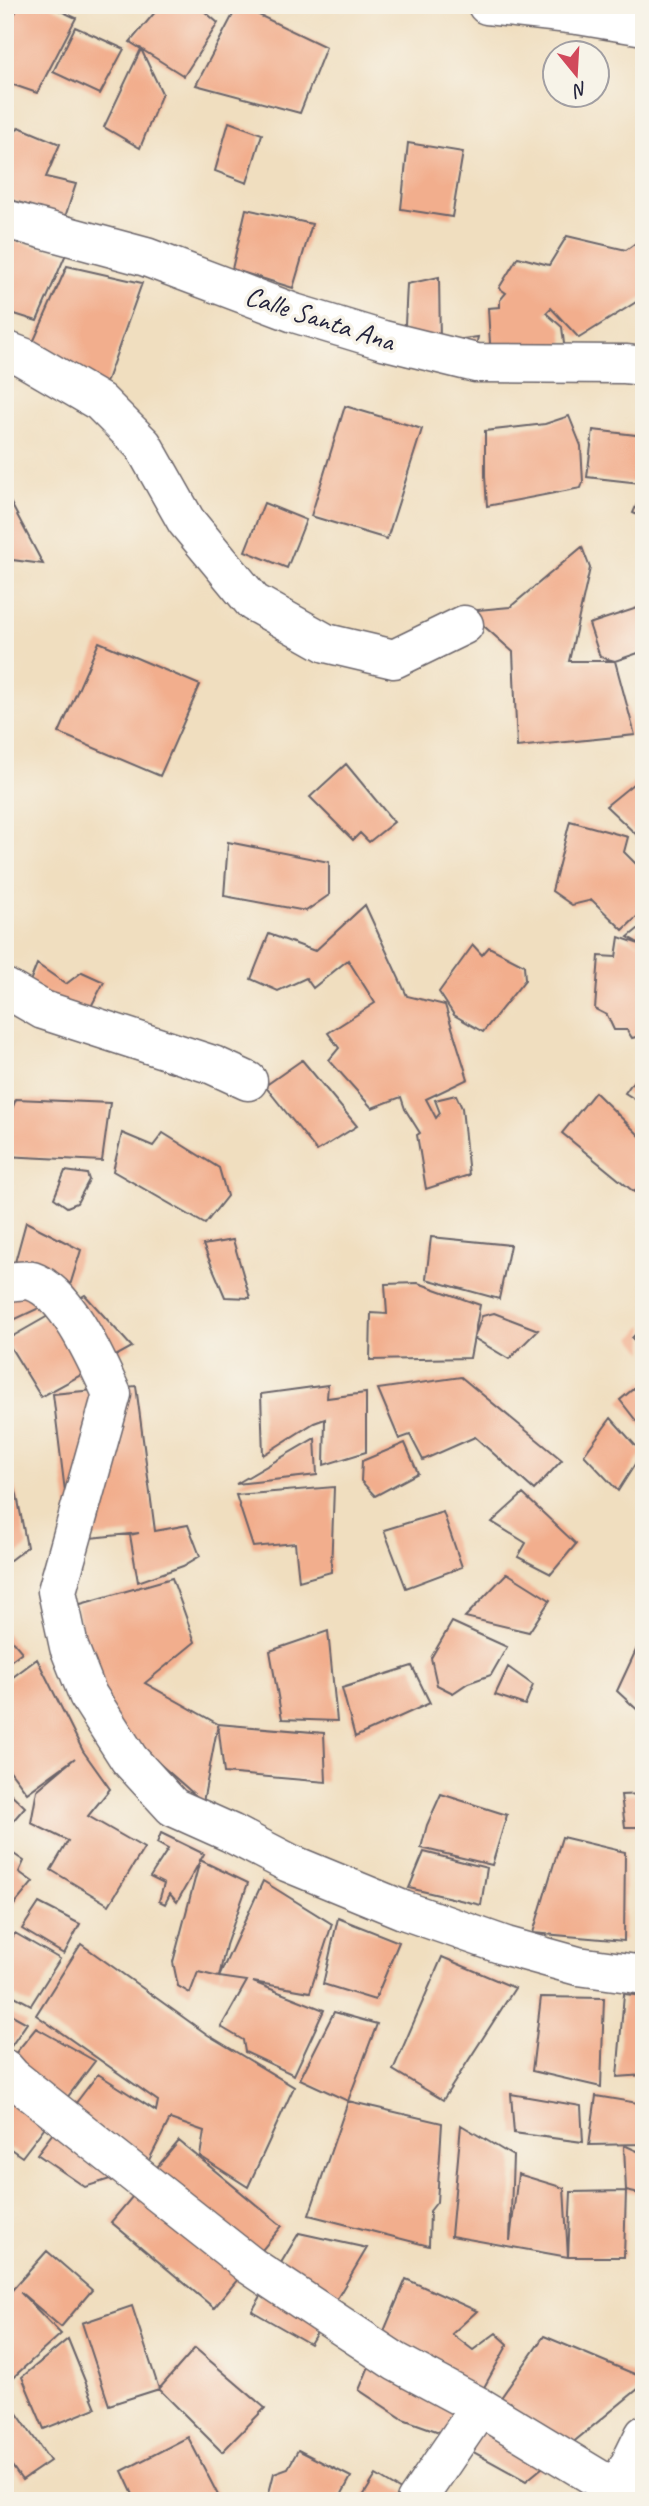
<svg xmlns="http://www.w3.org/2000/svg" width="649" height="2506" font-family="Caveat,sans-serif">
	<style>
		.building { fill: #f2ae8d }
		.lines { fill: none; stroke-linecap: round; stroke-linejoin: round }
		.minor-casing { stroke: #6a6469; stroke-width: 41 }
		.minor { stroke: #fff; stroke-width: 38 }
		.labels { text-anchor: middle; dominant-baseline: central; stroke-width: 7; stroke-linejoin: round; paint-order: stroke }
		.street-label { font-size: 28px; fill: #22223b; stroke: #f7f3e8 }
	</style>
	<rect width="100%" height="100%" fill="#f7f3e8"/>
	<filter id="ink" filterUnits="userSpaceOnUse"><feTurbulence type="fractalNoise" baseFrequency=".0143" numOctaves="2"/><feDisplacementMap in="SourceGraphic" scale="14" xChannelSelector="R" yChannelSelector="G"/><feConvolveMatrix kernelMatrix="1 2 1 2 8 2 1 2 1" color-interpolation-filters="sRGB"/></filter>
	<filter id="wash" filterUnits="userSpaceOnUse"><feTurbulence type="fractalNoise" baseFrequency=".00686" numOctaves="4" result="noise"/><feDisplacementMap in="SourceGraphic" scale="28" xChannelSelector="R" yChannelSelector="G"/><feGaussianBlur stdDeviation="1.57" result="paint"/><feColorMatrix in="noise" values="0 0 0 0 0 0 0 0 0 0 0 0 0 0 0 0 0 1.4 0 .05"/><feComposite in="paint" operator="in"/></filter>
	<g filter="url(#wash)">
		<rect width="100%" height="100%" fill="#f0debf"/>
		<g id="blocks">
			<path class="building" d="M20,5h28l28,13 -39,75 -32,-11v-53z
				M161,5h36l21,18 -34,53 -54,-34z
				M238,5l88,42 -26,66 -104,-28z
				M75,27l49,22 -24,45 -47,-22z
				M141,49l21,44 -22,55 -36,-21z
				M229,122l33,12 -15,49 -32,-12z
				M19,127l41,17 -14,33 30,7 -11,33 -60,-19v-60l4,2z
				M408,143l55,9 -11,65 -51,-8z
				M246,209l66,15 -19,64 -61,-19z
				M567,236l59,14 18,-13v60l-65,41 -28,-30 -5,5 16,14 5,42 -75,10 -4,-71 12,-1v-7l6,-7 -7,-5 19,-31 31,8z
				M5,239l61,15 -29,67 -32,-10z
				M67,266l75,17 -39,108 -72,-44z
				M439,277l1,65 38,-5 -9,38 -66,-10 4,-81z
				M345,406l77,23 -35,110 -76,-23z
				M569,416l12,30 2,36 -2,6 -94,18 -2,-30v-45l60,-7z
				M593,430l51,6v40l-4,7 -53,-6z
				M644,488v30l-11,-5z
				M5,492l38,72 -38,-5z
				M264,503l42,17 -19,48 -42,-17z
				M582,547l8,21 -21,93h46l20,74 -118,12 -4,-95 -46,-41 43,-4z
				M640,607l4,2v42l-29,10 -15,-4 -11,-33z
				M99,642l101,43 -40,91 -101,-43z
				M346,764l48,58 -25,20 -9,-9 -7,7 -43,-43z
				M644,775v67l-38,-36z
				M570,821l58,16 -4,15 20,20v38l-21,20 -31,-30 -20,5 -20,-14z
				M228,842l101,20v33l-23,16 -82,-15z
				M365,905l42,91 38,9 23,74 -42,20 10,19 4,-5 -5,-13 21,-5 6,13 7,67 -43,14 -9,-54 3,-2 -15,-24 -4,-12 -29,11 -43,-48 10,-12 -11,-15 47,-30 -27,-43 -35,28 -7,-10 -28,13 -27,-12 18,-45 46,17z
				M644,924v111l-12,3 -5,-8h-13l-7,-15 -12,-6 4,-53 17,1 3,-20 23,8 -14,-8z
				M473,945l9,10 7,-8 35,18 1,15 -42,52 -29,-17 -15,-23z
				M37,964l29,20 16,-12 22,10 -19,36 -60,-24z
				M302,1060l55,66 -40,25 -52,-65z
				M644,1066v39l-19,-12z
				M595,1092l49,48v43l-10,9 -72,-59z
				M16,1099l94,4 -8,58 -97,-5v-30z
				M122,1133l31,13 10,-13 56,35 8,28 -22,28 -92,-53z
				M65,1171l22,3 2,6 -12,23 -10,4 -13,-9z
				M26,1222l55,28 -14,45 -62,29v-25z
				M431,1237l79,8 -11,54 -73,-20z
				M233,1240l17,58 -25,-1 -22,-52z
				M418,1283l62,22 -10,53 -100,2 1,-47 16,1 -2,-30z
				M85,1295l47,52 -91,50 -35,-57z
				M494,1313l44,17 -29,29 -35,-21 8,-22z
				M644,1325v28l-12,-15z
				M461,1377l101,83 -28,30 -59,-53 -52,23 -13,-25 -11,4 -21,-50z
				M644,1380v51l-24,-31z
				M328,1385l-1,13 39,-5v59l-42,13 1,-46 -11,4 -51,32 -2,-61z
				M136,1386l19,145 33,-6 12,31 -17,10 -45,16 -8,-47 9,-2 -68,7 -18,-146z
				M611,1418l31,35 -24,38 -34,-36z
				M315,1438l2,37 -81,9z
				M405,1443l13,30 -43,23 -14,-15 1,-20z
				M5,1459l12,36 10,52 -22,17z
				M334,1487l-3,85 -32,9 -4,-38 -42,4 -17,-52z
				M523,1494l53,50 -25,30 -33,-17 8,-14 -34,-21z
				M443,1512l19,55 -56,21 -22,-58z
				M507,1573l43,27 -21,32 -64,-15z
				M172,1578l23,64 -50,41 73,41 106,9 2,49 -102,-9 -6,-49 -15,78 -108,-95 -18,-102z
				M452,1622l55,25 -16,28 -23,8 -15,10 -16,-8 -6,-27z
				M328,1631l9,90 -55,-2 -12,-68z
				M5,1632l17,20 -17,13z
				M644,1633v83l-27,-25z
				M37,1659l46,92 27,38 -22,27 56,32 -35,57 -58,-35 17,-29 -37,-18 6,-33 38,-32 -48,35 -22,-29v-81z
				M412,1666l18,37 -75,34 -13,-49z
				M508,1667l25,18 -8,20 -30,-10z
				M5,1788l20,19 -20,23z
				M441,1794l66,21 -15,50 -71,-17 6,-23z
				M644,1794v33h-19l-4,-32z
				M161,1833l43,21 -27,48 -7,-8 -5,10 -6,-3 5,-17 -14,-7 18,-28 -11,-6z
				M562,1837l63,15 -1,89 -91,-8z
				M5,1848l19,13 -5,11 14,10 -28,34z
				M424,1852l63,16 -6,37 -72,-17z
				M200,1860l48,23 -22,62 -7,32 -21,-5 -8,21 -12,-7 -5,-24z
				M263,1881l69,43 -22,68 -57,-10 71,28 -30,65 -49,-23 -2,-12 -22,-13 26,-46 -28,-4z
				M39,1903l41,21 -16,30 -42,-25z
				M338,1918l61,24 -24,58 -52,-16z
				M15,1933l45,26 -29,46 -26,-14v-41z
				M81,1944l127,91 86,52 -46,100 -48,-31 4,-25 -34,-12 -25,49 -60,19 -48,-33 61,-80 58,37 2,-10 -122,-86z
				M442,1957l73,31 -72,112 -50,-30z
				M624,1994l20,2v79l-27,2z
				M541,1997l63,1 -3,89 -69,-16z
				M5,2011l22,12 -22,32z
				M334,2012l43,12 -29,77 94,22 -5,79 -7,9 -1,35 -120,-31 39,-114 -48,-22z
				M36,2028l59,33 -73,96 -17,-12v-79z
				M511,2094l70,12 2,36 -69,-9z
				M596,2096l48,8v40l-55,1z
				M461,2125l52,31 -3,85 8,-67 46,14 4,69 3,-65 55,-1 -2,-46 20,9v41l-18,-4 -2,66h-56l-117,-21z
				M179,2141l103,85 -68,82 -103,-86z
				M299,2233l68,15 -57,96 -58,-33z
				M47,2251l45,39 -31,37 -41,-35 41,42 -53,48 -3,-3v-81z
				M406,2279l71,32 -25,23 21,16 23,-17 12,11 -52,94 -53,-19 -44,-29z
				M132,2306l27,83 -50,16 -27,-82z
				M544,2336l100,42v6l-118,97 -60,-33z
				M68,2339l28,69 -52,21 -22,-52z
				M195,2348l70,60 -43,44 -63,-63z
				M5,2396l45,65 -28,19 -17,-24z
				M188,2437l33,64h-85l-14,-30z
				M298,2450l53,27 -13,24h-71l7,-28 14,-5z
				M376,2475l43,26h-59z"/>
		</g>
	</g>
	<g filter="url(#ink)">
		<use href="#blocks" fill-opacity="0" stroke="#6a6469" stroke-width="2"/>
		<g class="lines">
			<g class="minor-casing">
				<path id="minor" d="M487,5l91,10 66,11
					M5,219l141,38 148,56 89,27 93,23 149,1 19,2
					M5,350l18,7 77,45 43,43 43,76 67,81 73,41 68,16 70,-34
					M5,988l38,22 170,55 35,16
					M5,1282c8,0 20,-3 27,-1 36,12 65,81 80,113l-55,197 12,56 19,48 41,64 44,48 58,26 58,30 114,47 103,36 72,20 66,9
					M5,2069l7,8 239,189 145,96 84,45 137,83 24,11
					M617,2490l27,-55
					M416,2501l64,-94"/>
			</g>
			<use href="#minor" class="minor"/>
		</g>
	</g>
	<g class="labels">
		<g class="street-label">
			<text transform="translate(320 318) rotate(18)">Calle Santa Ana</text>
		</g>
	</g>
	<rect width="649" height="2506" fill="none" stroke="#f7f3e8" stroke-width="28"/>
	<g transform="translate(576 74) rotate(162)"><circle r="33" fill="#f7f3e8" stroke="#a29fa3" stroke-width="2"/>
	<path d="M0-5L12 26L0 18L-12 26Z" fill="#d1495b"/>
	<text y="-10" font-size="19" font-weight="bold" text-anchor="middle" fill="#22223b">N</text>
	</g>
</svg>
